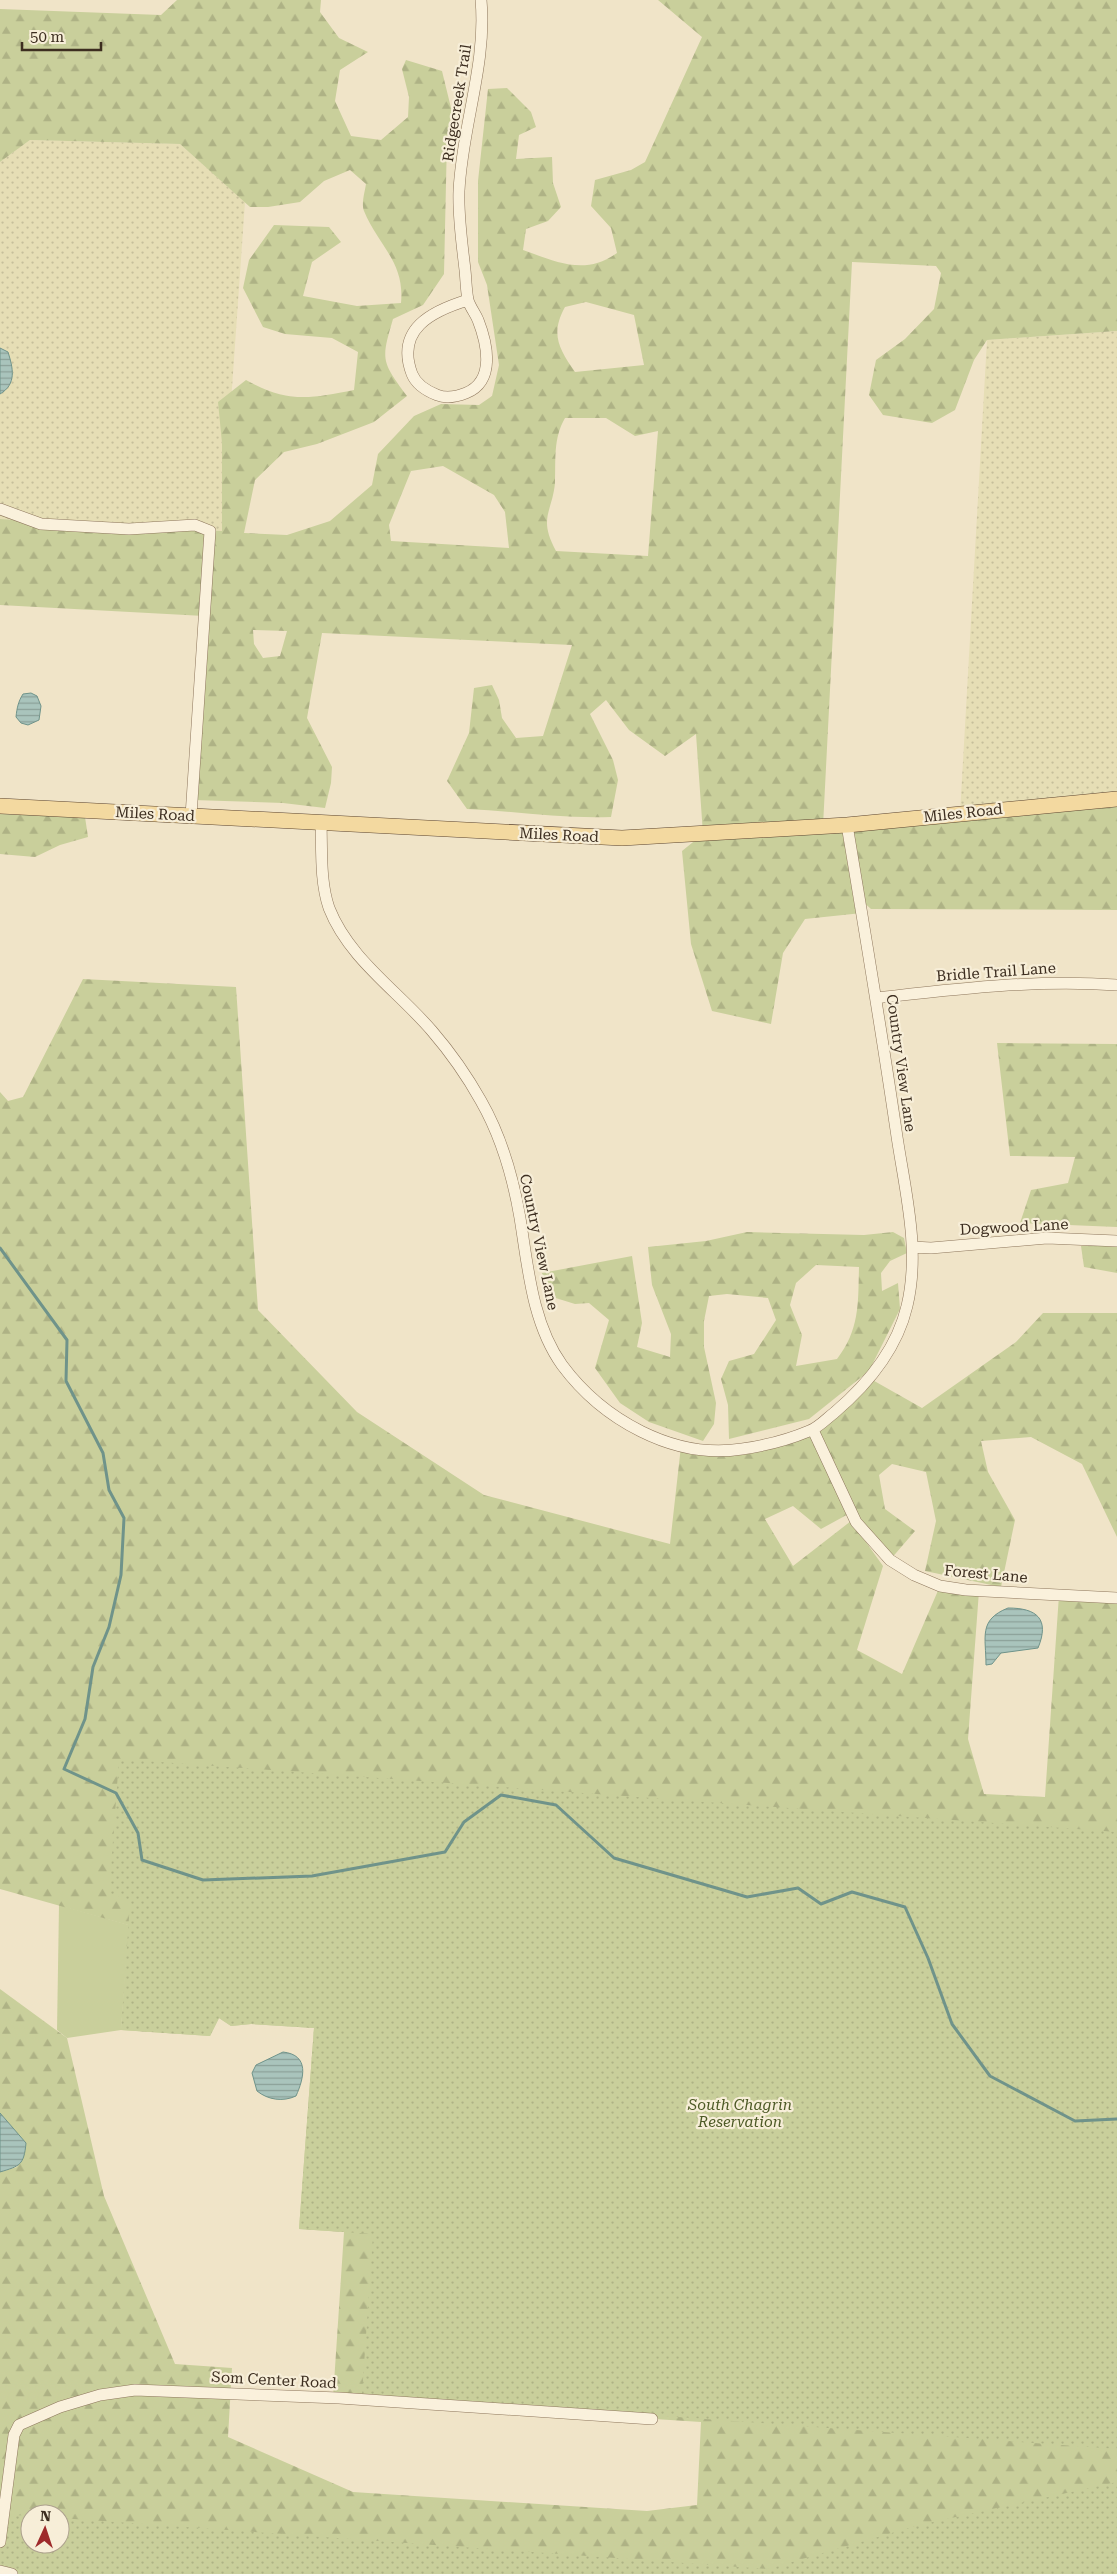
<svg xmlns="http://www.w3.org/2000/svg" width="1117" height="2574" font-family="'Roboto Serif',serif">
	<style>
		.farmland { fill: url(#farmland-dots) }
		.green { fill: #c9cf9b }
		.forest { fill: url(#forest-firs); fill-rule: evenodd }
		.park { fill: url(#park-dots) }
		.water { fill: url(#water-rules); stroke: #6f938a }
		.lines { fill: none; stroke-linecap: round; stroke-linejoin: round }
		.stream { stroke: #6f938a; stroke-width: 3 }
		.minor-casing { stroke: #8d765c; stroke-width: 12 }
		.major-casing { stroke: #5b4430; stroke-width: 16 }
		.minor { stroke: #faf1dc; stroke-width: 11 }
		.major { stroke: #f3d9a0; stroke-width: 15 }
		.labels { text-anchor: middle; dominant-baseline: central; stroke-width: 4.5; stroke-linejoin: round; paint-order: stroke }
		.street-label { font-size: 15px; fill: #3d2e20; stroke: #f7eed8 }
		.park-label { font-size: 15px; font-style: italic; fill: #4d5a26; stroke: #f7eed8 }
	</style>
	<defs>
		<pattern id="farmland-dots" width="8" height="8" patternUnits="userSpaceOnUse" patternTransform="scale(1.25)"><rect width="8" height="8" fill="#e6deb5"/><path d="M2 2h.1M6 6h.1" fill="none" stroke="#c6bf9b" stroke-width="1.8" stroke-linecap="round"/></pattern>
		<pattern id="forest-firs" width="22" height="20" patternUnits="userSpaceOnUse" patternTransform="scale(1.25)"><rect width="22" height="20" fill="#c9cf9b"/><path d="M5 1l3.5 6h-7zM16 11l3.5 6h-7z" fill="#aeb285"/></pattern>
		<pattern id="park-dots" width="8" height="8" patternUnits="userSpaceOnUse" patternTransform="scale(1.25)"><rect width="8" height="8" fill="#c9cf9b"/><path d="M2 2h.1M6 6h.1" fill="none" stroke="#aeb285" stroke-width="1.8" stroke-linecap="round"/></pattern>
		<pattern id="water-rules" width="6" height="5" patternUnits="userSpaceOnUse" patternTransform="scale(1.25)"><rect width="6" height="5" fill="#a9c4bc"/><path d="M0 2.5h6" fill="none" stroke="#8ba098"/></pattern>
	</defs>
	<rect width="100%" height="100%" fill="#f0e4c8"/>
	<path class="farmland" d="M30,140l150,4 65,58 -23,329 -222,-12v-357z
		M1117,331v468l-157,15 27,-474z"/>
	<path class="green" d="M59,1905l70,20 -8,105 -54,8 -10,-8z"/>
	<path class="forest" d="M177,0h144l-1,12 19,26 29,14 -28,18 -5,31 16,35 30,4 27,-23 1,-20 -7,-28 4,-9 36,11 10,41 -5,27 -3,135 -21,31 -30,14c-12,41 -12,42 14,77l-33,26 -57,22 -33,8 -29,28 -11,53 43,2 43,-14 42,-36 6,-31 36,-38 27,-12 38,1 13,-9 7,-31 -12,-80 -9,-23v-81l10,-92 19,-1 24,24 5,15 -17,8 -3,24 36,-2 1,26 8,24 -13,14 -22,8 -3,21c34,12 62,26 94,3l-6,-25 -20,-22 4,-26 36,-10 14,-8 57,-125 -44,-37h459v331l-130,9 -13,20 -19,50 -23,13 -49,-8 -14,-20 7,-35 29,-21 29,-30 7,-36 -5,-7 -84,-4 -29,564 294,-27v111l-246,-1 -12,-11 3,15 -57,6 -22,34 -12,71 -59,-13 -21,-67 -9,-93 21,-17 -7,-100 -31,22 -36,-26 -23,-30 -16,14 23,46 5,20 -7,37c-48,2 -96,-6 -144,-8l-20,-28 22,-48 5,-45 18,-3 7,15 3,18 14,20 27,-2 29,-91 -250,-12 -15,85 25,49 -1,16 -6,25 -42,-5 -90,-3 11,-184 -204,-11v-86l222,12v-88l-4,-41 28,-22c41,23 63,19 108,10l4,-38 -26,-14 -47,-4 -22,-7 -20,-39 6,-28 25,-35 55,2 12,15 -29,20 -9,34 54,10 44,-3c4,-41 -23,-58 -37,-92 -3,-7 1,-20 2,-27l-16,-14 -26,11 -24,21 -32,5h-18l-70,-63 -150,-4 -30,22v-153l161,6zM586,302l48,13 10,50 -69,7c-16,-23 -25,-38 -10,-65zM565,418h41l29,18 23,-5 -10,125 -92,-5c-18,-33 -4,-38 -1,-68 1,-24 -2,-44 10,-65zM443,466l51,29 11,17 4,36 -118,-7 -2,-16 22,-54zM253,630l34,1 -7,25 -17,2 -9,-14z
		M0,814l85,3 3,20 -28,8 -25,12 -35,-3z
		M83,979l153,8 22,323 99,102 127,83 186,49 11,-98 23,5 109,-21 56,-52 53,30 94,-66 27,-29h74v224l-35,-73 -51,-27 -50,4 7,31 27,48 -14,67 -76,-16 11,-50 -10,-49 -34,-8 -13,11 6,34 30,22 -25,29 -38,-48 -31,17 -28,-23 -28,13 28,47 58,-45 32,45 -26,84 45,24 38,-88 39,5 -11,148 16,55 61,3 14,-202 58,3v976h-1117v-402l17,-5 9,-23 -26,-31v-124l67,49 37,158 71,168 57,4 -4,69 125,55 294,19 50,-6 4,-83 -368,-24 11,-166 -45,-3 15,-201 -63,-4 -20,2 -12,-8 -9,18 -89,-6 7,-105 -128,-36v-797l8,9 15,-4zM30,2514h30v30h-30z
		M997,1043l120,1v183l-97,-4 11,-33 37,-7 7,-26 -65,-1z
		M747,1232l117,3 29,-3 11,6 3,15 -17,8 -9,12 1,18 16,-8 2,26 -31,62 -60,48 -80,20 -1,-34 -7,-26 8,-18 25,-7 22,-34 -8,-22 -41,-4 -18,2 -5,25v26l12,56 -2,21 -11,17 -54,-19 -29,-19 -25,-35 14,-48 -20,-17 -14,1 -29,-9 -4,-22 90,-17 10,67 -5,24 33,10 1,-23 -19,-49 -4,-38 58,-6zM816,1265l43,2c-1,36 1,62 -22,92l-41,7 6,-31 -12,-30 6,-22z
		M1117,1244v29l-33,-6 -3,-21z"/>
	<path class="park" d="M119,1759l998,73v617l-755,-55 11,-160 -74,-5 15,-201 -63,-4 -20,2 -12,-8 -9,18 -89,-6 9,-127 -14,-8h-7z
		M1117,2482v92h-1117v-60l30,2v28h30v-26l708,51 151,-44z"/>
	<path class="water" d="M0,348l8,4c5,16 9,32 -8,42z
		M31,693l6,3 4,10 -2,14 -11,5 -7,-2 -5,-6c1,-9 2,-15 7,-23z
		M1008,1608c29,0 42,11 30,40l-37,5 -9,11 -6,1c0,-28 -8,-45 22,-57z
		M283,2052c27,3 21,26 13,44 -13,6 -28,4 -39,-5l-5,-18 4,-8z
		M0,2113l26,30c-2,22 -6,23 -26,29z"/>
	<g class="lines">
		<path class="stream" d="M0,1248l67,92 -1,41 37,72 6,37 15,28 -3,57 -12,52 -16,40 -8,52 -21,50 52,24 22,40 4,27 61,20 109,-4 133,-24 19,-30 37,-27 55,10 58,53 133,39 51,-9 23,16 31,-12 53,15 23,51 24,66 38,52 85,45 42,-2"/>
		<g class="minor-casing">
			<path id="minor" d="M468,300c-36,11 -73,29 -56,74 4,10 15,17 25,21 10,4 19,2 29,-2 30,-12 21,-50 12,-73 -3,-7 -8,-13 -10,-20 -2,-10 -2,-21 -3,-30 -3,-27 -7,-53 -6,-79 3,-65 28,-127 22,-191
				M0,509l41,15 88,5 66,-4 15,6 -19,285
				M321,823c1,28 -1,59 8,85 20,51 69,83 103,123 19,22 35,45 49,70 20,35 32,76 39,117 8,49 12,105 42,147 40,54 111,95 180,84 21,-3 48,-10 67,-18 9,-3 17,-12 25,-18 33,-28 63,-64 73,-107 14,-58 -3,-119 -11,-176 -15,-102 -32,-204 -49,-305
				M876,998c81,-9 160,-19 241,-13
				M913,1247l18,1 116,-10 70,3
				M813,1430l43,92 34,38 24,15 26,11 26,4 151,8
				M0,2542l14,-107 5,-10 41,-18 40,-12 35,-5 204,8 313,21
				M0,2571l12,3"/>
		</g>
		<g class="major-casing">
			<path id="major" d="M0,806l622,32 225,-13 270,-26"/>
		</g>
		<use href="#minor" class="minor"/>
		<use href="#major" class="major"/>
	</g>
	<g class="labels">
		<g class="street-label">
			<text transform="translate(457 103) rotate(-81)">Ridgecreek Trail</text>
			<text transform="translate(963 813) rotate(-6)">Miles Road</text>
			<text transform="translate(155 814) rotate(3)">Miles Road</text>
			<text transform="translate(559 835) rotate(3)">Miles Road</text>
			<text transform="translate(996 972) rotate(-4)">Bridle Trail Lane</text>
			<text transform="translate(901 1063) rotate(82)">Country View Lane</text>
			<text transform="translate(1014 1227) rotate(-3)">Dogwood Lane</text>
			<text transform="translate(539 1242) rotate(78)">Country View Lane</text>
			<text transform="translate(986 1574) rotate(5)">Forest Lane</text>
			<text transform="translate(274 2380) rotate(3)">Som Center Road</text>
		</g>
		<g class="park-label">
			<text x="740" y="2105">South Chagrin<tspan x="740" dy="17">Reservation</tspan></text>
		</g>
	</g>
	<g transform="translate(45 2529) rotate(3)"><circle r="24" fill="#f7eed8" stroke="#ada18e"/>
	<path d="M0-4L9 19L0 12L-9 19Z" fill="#9e2a2b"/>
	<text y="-8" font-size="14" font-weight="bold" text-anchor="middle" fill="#3d2e20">N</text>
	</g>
	<path d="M22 42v8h79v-8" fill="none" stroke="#3d2e20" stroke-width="2.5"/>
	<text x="30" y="42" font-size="15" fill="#3d2e20" stroke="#f7eed8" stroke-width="4" paint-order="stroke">50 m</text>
</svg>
